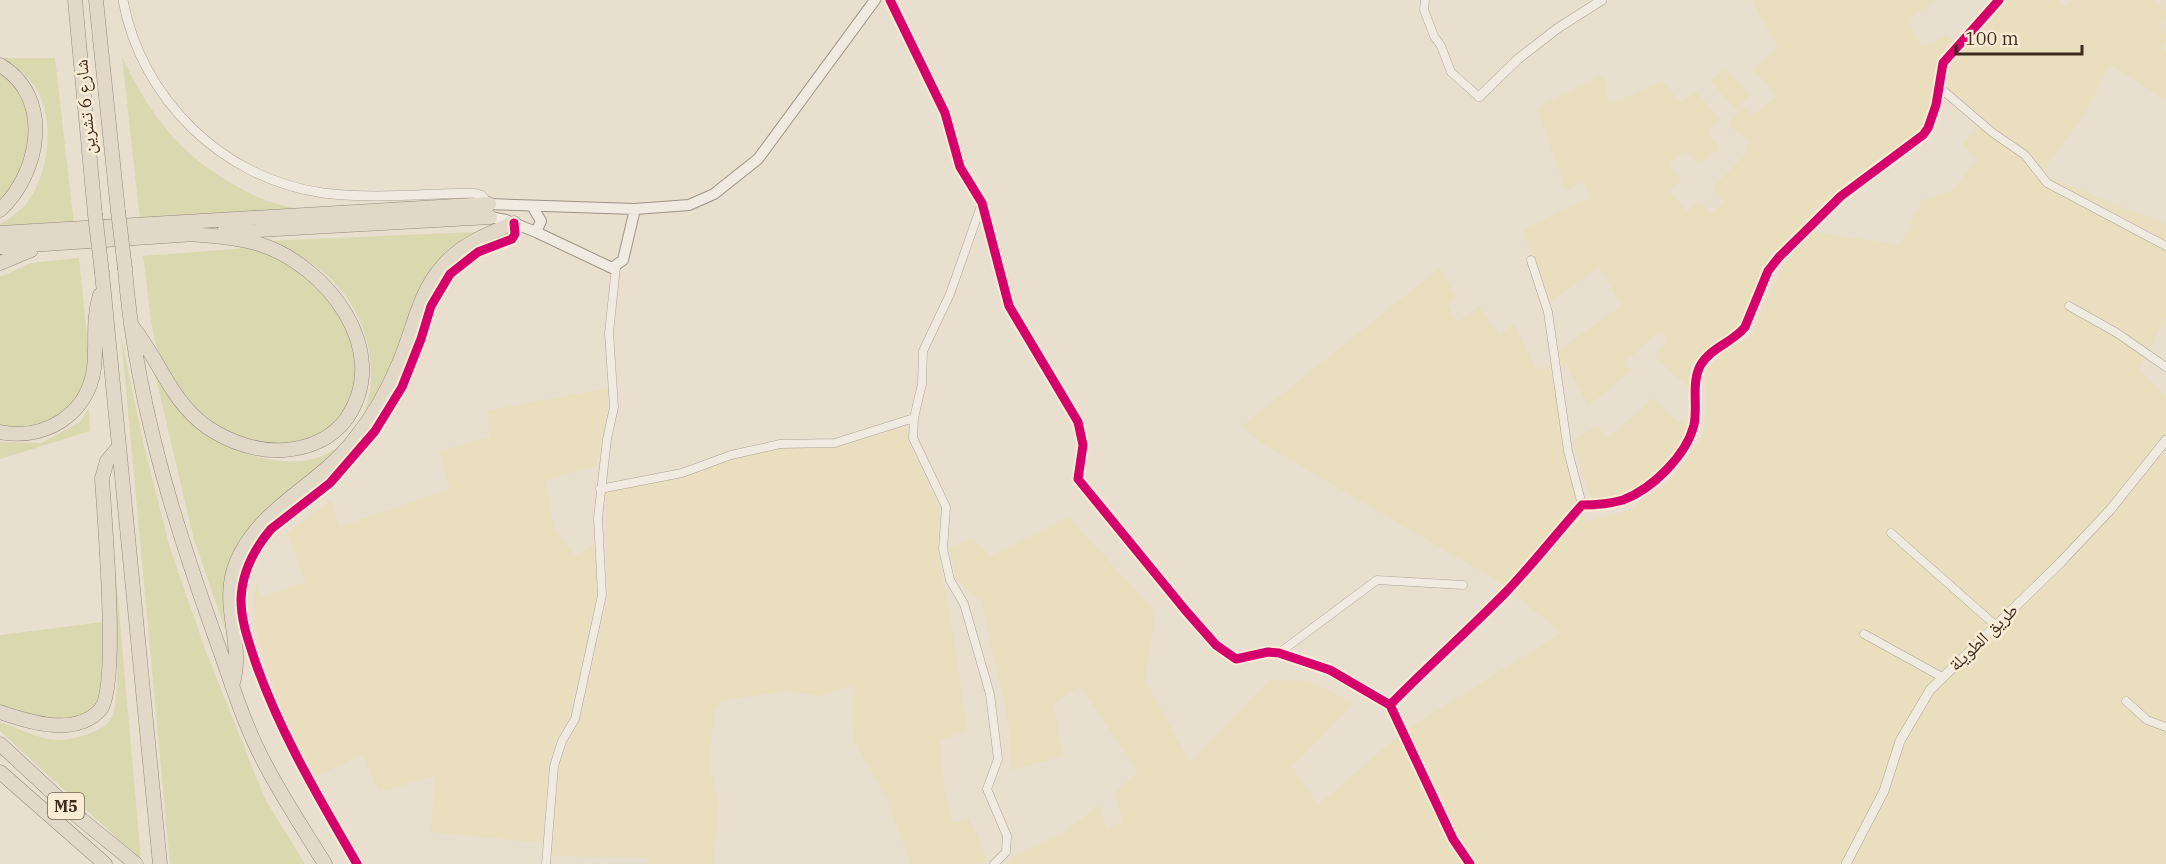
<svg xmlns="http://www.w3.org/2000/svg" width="2166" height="864" font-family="'IBM Plex Serif','Noto Naskh Arabic',serif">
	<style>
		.farmland { fill: #e9debe }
		.green { fill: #dad8af }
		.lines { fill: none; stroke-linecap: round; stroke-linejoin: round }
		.minor-casing { stroke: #ada497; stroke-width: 9 }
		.tertiary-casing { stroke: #ada497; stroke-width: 10 }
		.secondary-casing { stroke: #9d9387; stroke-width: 12 }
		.trunk-casing { stroke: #93897e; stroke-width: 15 }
		.minor { stroke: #f0eae1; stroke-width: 8 }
		.tertiary { stroke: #f0eae1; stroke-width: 9 }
		.secondary { stroke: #f0eae1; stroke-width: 10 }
		.trunk { stroke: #e2d8c8; stroke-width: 14 }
		.trunk-bridge-casing { stroke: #93897e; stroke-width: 15; stroke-linecap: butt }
		.trunk-bridge { stroke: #e2d8c8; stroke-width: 14 }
		.cycleway-casing { stroke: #f9ecd5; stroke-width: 13 }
		.cycleway { stroke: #d6006c; stroke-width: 9 }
		.labels { text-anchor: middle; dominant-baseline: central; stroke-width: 5; stroke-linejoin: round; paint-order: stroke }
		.shield { fill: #f9ecd5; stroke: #766555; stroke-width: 1.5 }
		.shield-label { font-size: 16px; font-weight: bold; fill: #3e2b1e }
		.street-label { font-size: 18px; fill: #3e2b1e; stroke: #f9ecd5 }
	</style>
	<rect width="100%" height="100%" fill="#e8dfce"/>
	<path class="farmland" d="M1752,0h183l-28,20 15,27 24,-12 10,8 -17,17 -10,50 -9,21 -83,60 -66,64 -13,24 -17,44 -47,44 -4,22 -35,-33 13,-16 -9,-9 -34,31 6,9 -43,35 -21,-40 -5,2 -3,-18 63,-45 -23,-38 -49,34 -28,-71 69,-33 -7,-16 -18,10 -29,-83 67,-34 5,31 53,-24 19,21 15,-10 24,26 -12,15 11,15 -21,17 -13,-14 -17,13 13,16 -12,11 18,21 12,-12 13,13 12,-12 -11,-14 32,-32 4,-15 -21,-15 11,-13 -29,-31 15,-12 25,25 -11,11 14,10 24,-19 -24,-27 25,-22z
		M2005,0h52l9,7 6,-7h81l13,9v7l-8,11 8,7v8l-4,5 4,4v49l-56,-36 -25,50 -45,60 126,50v93l-27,53 27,26v468h-1160l7,-8 53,-25 33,-26 8,24 16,-8 -8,-28 23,-22 -58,-85 -27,18 10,52 -52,14 -2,-46 -28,-123 -25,-21 -6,-32 22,-10 19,18 77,-39 88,95 -11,68 45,82 80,-82 39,1 45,22 -62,64 26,38 85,-73 158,-99 -58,-49 -243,-142 -18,-16 198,-158 16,29 -9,7 10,18 22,-16 20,30 15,-12 23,46 13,-4 36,156 45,-12 40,-30 33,-45 3,-66 18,-19 26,-13 32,-72 30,-33 87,13 22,-45 30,-9 25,-31 -14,-16 18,-20 -34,-29 2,-25 6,-11 37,-40z
		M607,388l1,19 -12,59 -50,14 7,46 22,30 19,-12 2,26v25l-27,122 -12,21 -9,27 -6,78 -111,-11 4,-56 -56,16 -16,-38 -51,25 -35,-83 -20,-60 -3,-29 2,-24 5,14 45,-15 -19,-49 44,-33 8,27 111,-38 -11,-38 51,-14 -3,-26z
		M1653,398l26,25 3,-3 7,8 -6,14 -28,33 -21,15 -24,9h-19l-18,-58 25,-16 9,14z
		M906,426l2,15 31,68 -2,41 18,94 12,87 -27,9 4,47 9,36 16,-5 19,43 -7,3h-70l-24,-65 -34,-61 -1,-53 -29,11 -37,-5 -64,10 -8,10 -5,55 10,36 -5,62h-67v-6l-95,-2 7,-89 8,-24 13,-22 28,-125 -3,-104 78,-16 49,-17 48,-11 56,-1z"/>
	<path class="green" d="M122,57c33,69 68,109 138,141 16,7 36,10 53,15l-173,7z
		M2,58h53l19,167 -74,4v-5c9,-5 19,-12 26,-20 24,-30 30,-86 8,-119 -9,-12 -20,-19 -32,-27z
		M0,72c23,15 38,50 34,78 -1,11 -27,49 -34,61z
		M498,231l-71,51 -25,75 -45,81 -91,79 -37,55 -6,36 2,21 -31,-89 -39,-166c25,40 52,68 99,82 127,37 153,-117 67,-186 -17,-14 -36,-21 -57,-29z
		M246,248c59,9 112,65 114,126 0,12 -14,39 -19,52 -13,5 -43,23 -55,23 -56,-1 -110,-46 -128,-98 -9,-27 -10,-66 -15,-95z
		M79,258l12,118 -20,35 -32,21 -39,-3v-152l31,-14z
		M121,336l22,106 27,106 35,101 60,150 40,65h-135z
		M89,408l1,23 -90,28v-17l41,1 39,-21z
		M113,543l28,317 -141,-129v-9c18,6 38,17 57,18 16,0 44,-7 54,-21 13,-21 2,-144 2,-176z
		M103,622l2,38 -6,52 -42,12 -57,-18v-71z"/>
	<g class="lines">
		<g class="minor-casing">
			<path id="minor" d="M890,0l55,113 15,54 22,36 27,103 69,116 5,23 -5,34 108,132 30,34 20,14 32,-7 11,1 51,17 60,35 63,134 17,25
				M1425,0l-1,10 10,26 7,10 10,26 28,25
				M1939,87l54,46 32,22 22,28 119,63
				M982,203l-32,91 -27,57 -1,33 -8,34 -1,20 33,69 -3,42 7,31 14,24 26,90 8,65 -11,30 20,47 -1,16 -12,12
				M1531,260l17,52 20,139 14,54
				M2069,306l48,27 49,34
				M600,489l82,-16 49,-18 49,-11 55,-1 79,-25
				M1891,533l103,91
				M1864,634l78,43
				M1279,653l98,-73 86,5
				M2126,701l21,19 19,7
				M1390,705c38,-39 78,-74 116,-113 26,-27 50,-58 76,-87 13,0 27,-1 41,-5 29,-11 63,-44 71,-75 4,-19 -3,-41 6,-59 11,-19 32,-23 45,-39l23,-56 11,-14 62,-61 82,-61 5,-7 8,-23 7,-42 56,-63
				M546,864l8,-98 8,-25 13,-22 27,-124 -4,-77 9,-79 7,-32 -5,-74 7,-66"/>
		</g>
		<g class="tertiary-casing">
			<path id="tertiary" d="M123,0c18,99 100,179 200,193 49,6 101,1 150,0l8,2 8,9
				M1479,97l39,-38 40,-31 44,-28
				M357,864c-38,-66 -77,-131 -102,-203 -7,-21 -14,-40 -14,-62 1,-27 13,-50 30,-70l59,-46 45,-52 27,-44 19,-48 10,-33 19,-32 28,-22 34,-13 3,-5 -1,-11
				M1846,864l38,-73 16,-50 30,-51 131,-128 49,-52 56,-70"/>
		</g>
		<g class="secondary-casing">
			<path id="secondary" d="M489,204l146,5 54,-4 25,-11 44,-35 117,-159
				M532,206l9,15 -5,11
				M490,217l16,3 30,12 76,36 11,-8 12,-51"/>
		</g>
		<g class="trunk-casing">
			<path id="trunk" d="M75,0l20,214
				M96,0l22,211
				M0,65c54,32 40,108 0,145
				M224,232l266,-15
				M0,233l489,-29
				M0,247l195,-13
				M0,263l31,-13
				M125,269c10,125 46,244 88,362 16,43 29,90 51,131 18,35 40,68 61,102
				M102,273l58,591
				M131,325c28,33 39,76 76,102 22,15 51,25 77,23 26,-2 48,-11 63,-32 46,-68 -21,-153 -88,-174 -23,-7 -48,-8 -72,-10
				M0,432c44,9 88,-17 94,-64 3,-25 -2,-48 6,-73
				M232,686c14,-42 -14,-81 5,-125 23,-54 81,-75 116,-120 19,-23 35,-51 46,-78 17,-39 20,-79 55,-108 17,-15 39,-23 60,-32
				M0,712c29,10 75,25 100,-2 20,-21 4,-195 2,-232l5,-17 11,-13
				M0,744l82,76 54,44
				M0,772l105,92"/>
		</g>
		<use href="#minor" class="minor"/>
		<use href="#tertiary" class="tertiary"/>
		<use href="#secondary" class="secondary"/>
		<use href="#trunk" class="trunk"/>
		<g class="trunk-bridge-casing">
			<path id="trunk-bridge" d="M118,211l7,58
				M95,214l7,59"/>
		</g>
		<use href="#trunk-bridge" class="trunk-bridge"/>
		<g class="cycleway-casing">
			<path id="cycleway" d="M890,0l55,113 15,54 22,36 27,103 69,116 5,23 -5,34 108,132 30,34 20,14 32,-7 11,1 51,17 60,35 63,134 17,25
				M1390,705c38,-39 78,-74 116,-113 26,-27 50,-58 76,-87 13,0 27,-1 41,-5 29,-11 63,-44 71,-75 4,-19 -3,-41 6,-59 11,-19 32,-23 45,-39l23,-56 11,-14 62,-61 82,-61 5,-7 8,-23 7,-42 56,-63
				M357,864c-38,-66 -77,-131 -102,-203 -7,-21 -14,-40 -14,-62 1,-27 13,-50 30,-70l59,-46 45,-52 27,-44 19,-48 10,-33 19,-32 28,-22 34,-13 3,-5 -1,-11"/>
		</g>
		<use href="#cycleway" class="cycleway"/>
	</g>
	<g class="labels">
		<rect class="shield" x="48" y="793" width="36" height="26" rx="4.5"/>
		<g class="shield-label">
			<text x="66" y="806">M5</text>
		</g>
		<g class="street-label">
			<text transform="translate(85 107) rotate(-95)">شارع 6 تشرين</text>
			<text transform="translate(1983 637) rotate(-44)">طريق الطويلة</text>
		</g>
	</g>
	<path d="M1956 45v9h126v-9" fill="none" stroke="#3e2b1e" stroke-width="3"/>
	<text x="1965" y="45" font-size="18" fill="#3e2b1e" stroke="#f9ecd5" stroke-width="4.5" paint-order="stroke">100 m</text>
</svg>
